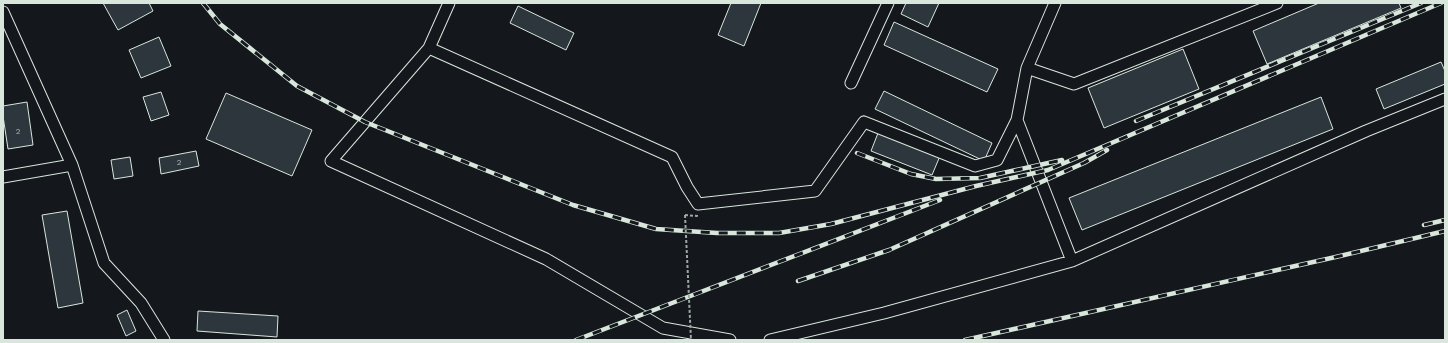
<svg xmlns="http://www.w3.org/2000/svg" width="1448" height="343" font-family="'Work Sans',sans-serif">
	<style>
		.building { fill: #2c363c; stroke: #d8e6dc }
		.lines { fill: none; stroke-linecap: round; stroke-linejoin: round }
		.minor-casing { stroke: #d8e6dc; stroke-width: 13 }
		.path { stroke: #9da8a2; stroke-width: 2; stroke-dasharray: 3 2; stroke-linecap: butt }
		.minor { stroke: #14181c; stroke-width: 11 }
		.rail-casing { stroke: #d8e6dc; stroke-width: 4.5 }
		.rail { stroke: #14181c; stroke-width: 3; stroke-dasharray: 9; stroke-linecap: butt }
		.path-bridge { stroke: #9da8a2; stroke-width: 2; stroke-dasharray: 3 2; stroke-linecap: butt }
		.labels { text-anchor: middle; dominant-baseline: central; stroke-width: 3; stroke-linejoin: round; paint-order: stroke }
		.number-label { font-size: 8px; fill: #adbab4 }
	</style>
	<rect width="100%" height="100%" fill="#14181c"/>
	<path class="building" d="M103,3h46l4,8 -35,19z
		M731,3h30l-17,43 -26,-11z
		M906,3h33l-11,24 -27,-13z
		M1319,3h80l2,5 -134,56 -14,-33z
		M518,6l56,27 -8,17 -56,-27z
		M894,22l104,47 -11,23 -103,-47z
		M159,37l12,29 -30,12 -12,-28z
		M1183,49l16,40 -95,39 -16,-40z
		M1441,62l4,9v13l-61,25 -8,-20z
		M884,91l108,52 -8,18 -109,-52z
		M161,92l8,23 -18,6 -8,-24z
		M226,93l86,37 -20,46 -86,-37z
		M1321,97l12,32 -251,101 -13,-32z
		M27,102l6,43 -25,4 -5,-33v-10z
		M878,133l62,23 -8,19 -61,-24z
		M196,151l3,15 -38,8 -2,-16z
		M130,157l3,19 -19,3 -3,-19z
		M67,211l16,92 -25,5 -16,-93z
		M127,310l9,21 -10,5 -9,-21z
		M198,311l80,5 -1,21 -80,-6z"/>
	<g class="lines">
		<g class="minor-casing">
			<path id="minor" d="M449,3l-20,45 -98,113 215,98 117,69 67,12
				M1055,3l-28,65 -10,52 55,141
				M3,12l69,153 32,98 37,40 23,37
				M429,48l243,109 15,30 11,17 117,-13 49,-69 111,44 22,-6 20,-40
				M1027,68l47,16 203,-81
				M851,83l37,-80
				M3,177l69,-12
				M770,340l114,-27 188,-52 294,-130 79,-32"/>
		</g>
		<path class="path" d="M685,215l12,1v-3"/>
		<use href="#minor" class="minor"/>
		<g class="rail-casing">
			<path id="rail" d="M203,3l17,21 77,62 68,36 208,83 83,24 61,4h62l52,-9 145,-38 72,-16 393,-167
				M1136,121l285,-118
				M857,153l54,21 25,5 44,-1 82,-18
				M1424,225l21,-5
				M798,281l91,-31 195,-87 23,-13
				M576,340l364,-140
				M965,340l375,-84 105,-25"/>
		</g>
		<use href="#rail" class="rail"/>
		<path class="path-bridge" d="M685,215l6,125"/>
	</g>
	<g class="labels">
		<g class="number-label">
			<text x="18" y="131">2</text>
			<text x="179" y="162">2</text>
		</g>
	</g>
	<rect width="1448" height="343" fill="none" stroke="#d8e6dc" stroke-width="8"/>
</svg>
